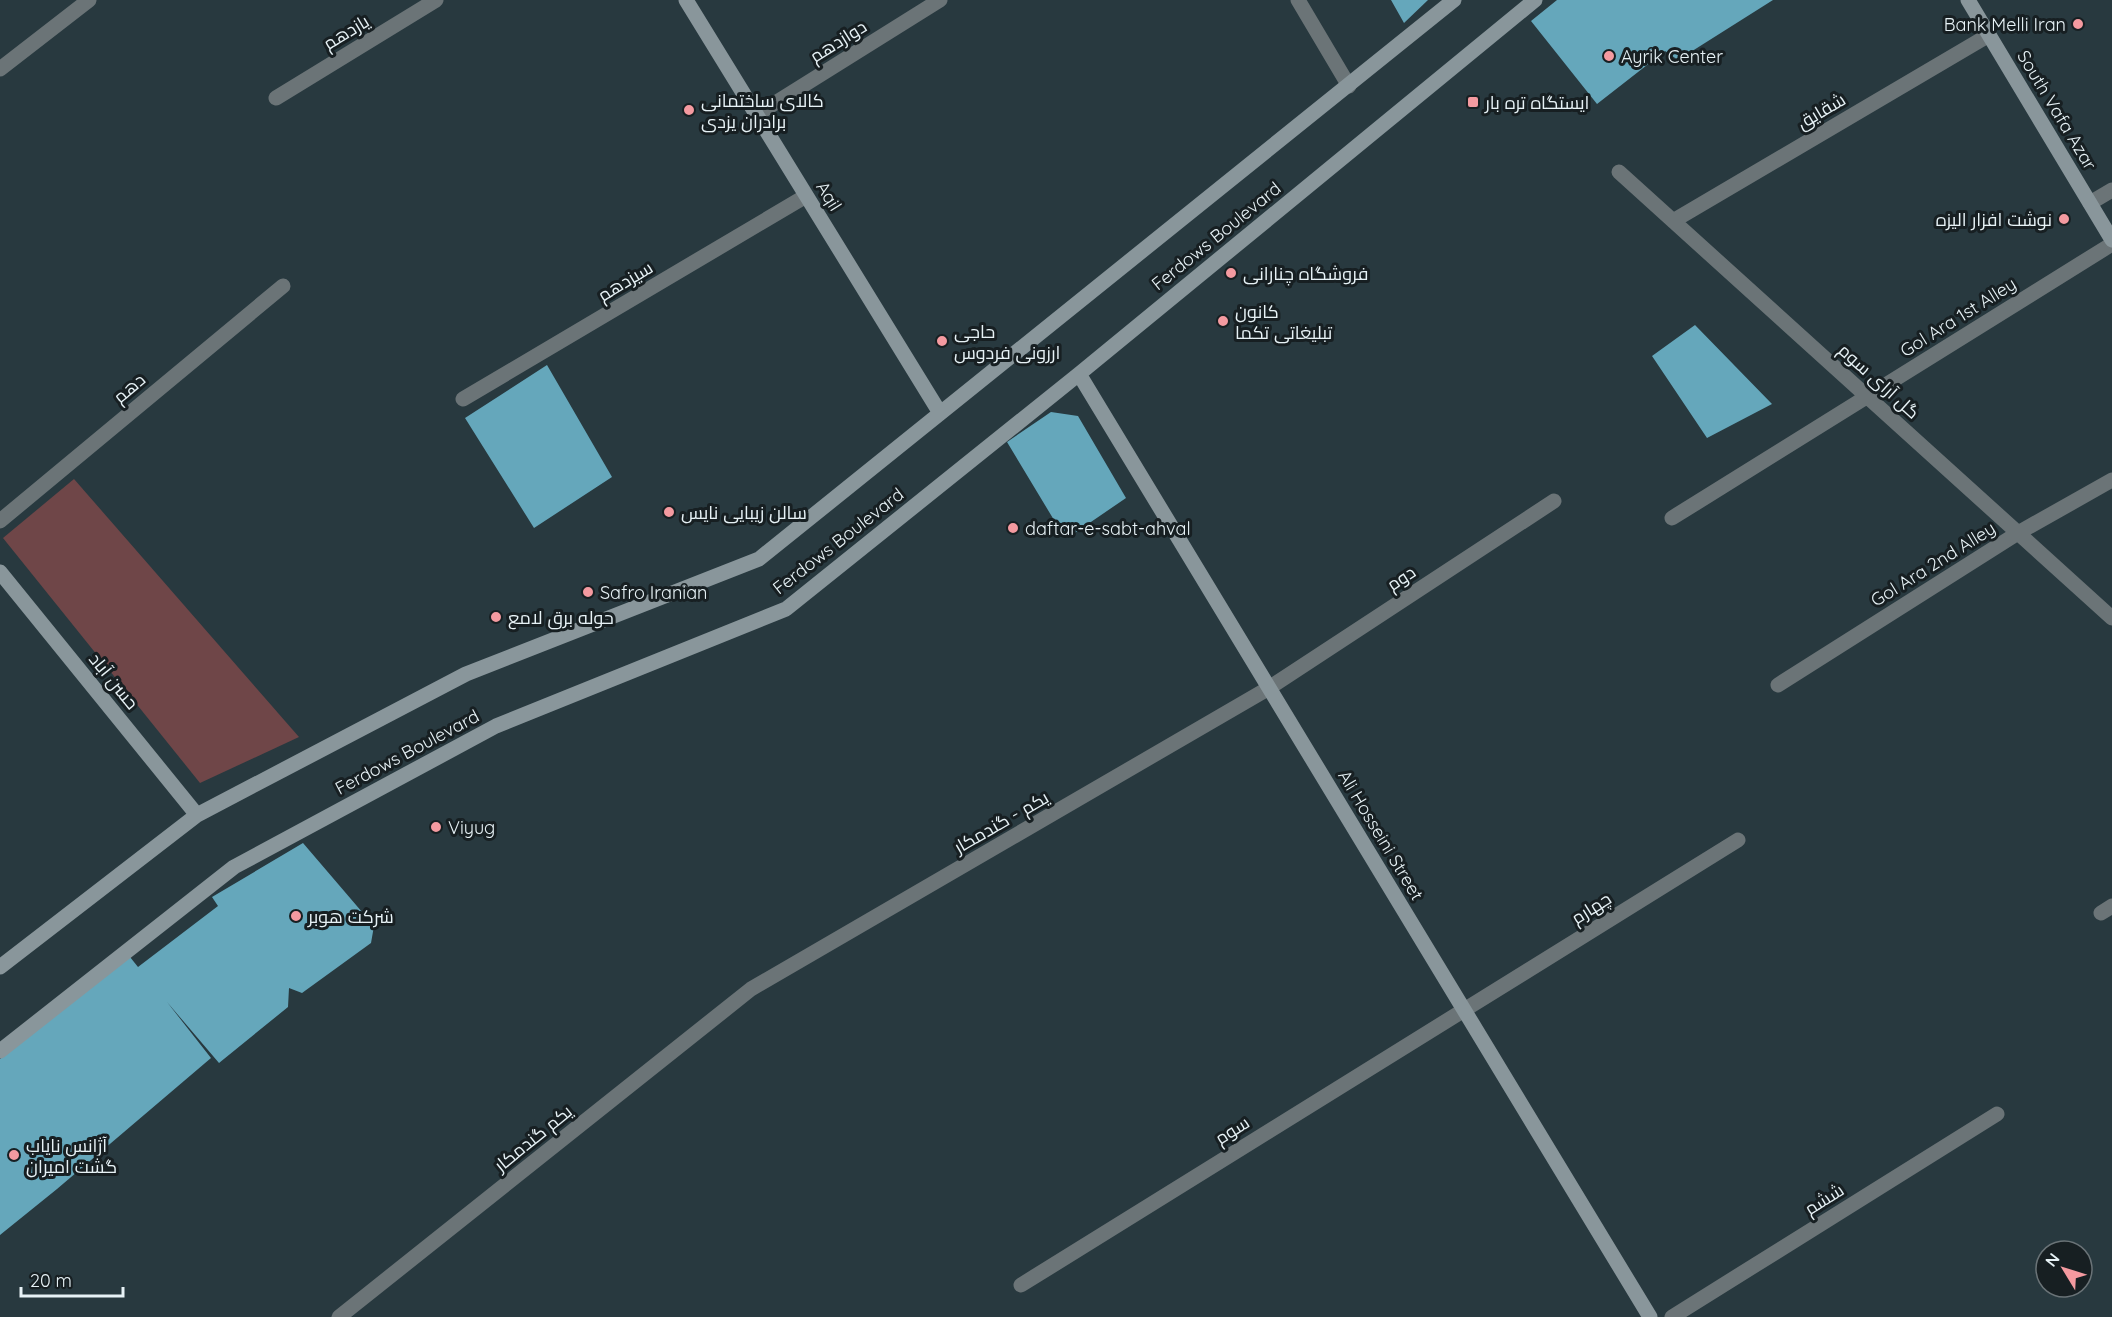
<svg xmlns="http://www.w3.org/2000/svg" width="2112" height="1317" font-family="Quicksand,Cairo,sans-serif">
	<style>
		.green { fill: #6f4648 }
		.building { fill: #65a7bb }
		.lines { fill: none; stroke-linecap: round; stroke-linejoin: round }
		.street { stroke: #6b7477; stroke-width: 15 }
		.secondary { stroke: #89969b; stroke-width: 15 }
		.poi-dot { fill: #f49aa0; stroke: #171f22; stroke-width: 2 }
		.labels { text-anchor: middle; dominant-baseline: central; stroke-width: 6; stroke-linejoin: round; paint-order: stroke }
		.poi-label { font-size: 18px; fill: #e7f2f6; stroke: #171f22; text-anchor: start }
		.street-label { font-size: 18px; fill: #e7f2f6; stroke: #171f22 }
	</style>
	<rect width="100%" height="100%" fill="#28393f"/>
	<path class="green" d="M74,479l225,258 -99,46 -197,-245z"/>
	<path class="building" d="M1391,0h37l-24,23z
		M1557,0h216l-95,60 -13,-9 -68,53 -66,-83z
		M1695,325l77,79 -65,34 -55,-82z
		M547,365l65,112 -78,51 -69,-110z
		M1051,412l27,4 48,82 -57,39 -9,-7 -53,-88z
		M303,843l71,83 -3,17 -69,50 -13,-5 -1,19 -69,56 -52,-61 44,56 -154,131 -57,46v-176l47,-39 83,-63 8,10 80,-61 -6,-9z"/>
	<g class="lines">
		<path class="street" d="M1298,0l51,86
			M0,69l89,-69
			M276,98l160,-98
			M756,115l184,-115
			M1619,172l493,446
			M2090,203l22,-13
			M1673,221l316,-186
			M463,399l343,-203
			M1672,518l440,-274
			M0,521l283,-235
			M1778,685l240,-152 94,-53
			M2101,913l11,-7
			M1021,1285l717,-445
			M339,1317l412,-328 518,-301 285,-187
			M1672,1317l325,-203"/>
		<path class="secondary" d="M686,0l254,413
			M1968,0l144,240
			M1079,374l571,943
			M0,572l197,243
			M0,967l197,-152 269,-141 293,-115 695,-559
			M0,1051l234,-184 262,-141 290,-117 293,-235 456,-374"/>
	</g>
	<g class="poi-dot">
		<circle cx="2078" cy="24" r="6"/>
		<circle cx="1609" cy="56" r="6"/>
		<rect x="1467" y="96" width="12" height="12" rx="3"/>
		<circle cx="689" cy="110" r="6"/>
		<circle cx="2064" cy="219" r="6"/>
		<circle cx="1231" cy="273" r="6"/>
		<circle cx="1223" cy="321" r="6"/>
		<circle cx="942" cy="341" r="6"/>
		<circle cx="669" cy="512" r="6"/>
		<circle cx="1013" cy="528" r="6"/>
		<circle cx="588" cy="592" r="6"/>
		<circle cx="496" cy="617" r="6"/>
		<circle cx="436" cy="827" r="6"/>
		<circle cx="296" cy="916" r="6"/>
		<circle cx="14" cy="1155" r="6"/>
	</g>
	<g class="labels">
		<g class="poi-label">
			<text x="2066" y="24" text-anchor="end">Bank Melli Iran</text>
			<text x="1621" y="56">Ayrik Center</text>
			<text x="701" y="100">کالای ساختمانی<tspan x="701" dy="21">برادران یزدی</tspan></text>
			<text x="1485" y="102">ایستگاه تره بار</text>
			<text x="2052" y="219" text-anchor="end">نوشت افزار الیزه</text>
			<text x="1243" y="273">فروشگاه چنارانی</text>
			<text x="1235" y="311">کانون<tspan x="1235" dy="21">تبلیغاتی تکما</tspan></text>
			<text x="954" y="331">حاجی‌<tspan x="954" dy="21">ارزونی فردوس</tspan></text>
			<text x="681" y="512">سالن زیبایی نایس</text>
			<text x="1025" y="528">daftar-e-sabt-ahval</text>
			<text x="600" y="592">Safro Iranian</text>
			<text x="508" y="617">حوله برق لامع</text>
			<text x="448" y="827">Viyug</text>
			<text x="308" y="916">شرکت هوبر</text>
			<text x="26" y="1145">آژانس نایاب<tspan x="26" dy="21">گشت امیران</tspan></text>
		</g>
		<g class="street-label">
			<text transform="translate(346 32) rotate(-31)">یازدهم</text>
			<text transform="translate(838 41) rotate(-32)">دوازدهم</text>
			<text transform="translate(2057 110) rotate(59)">South Vafa Azar</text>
			<text transform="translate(1821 111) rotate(-31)">شقایق</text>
			<text transform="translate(829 196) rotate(58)">Aqil</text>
			<text transform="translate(1216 236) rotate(-39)">Ferdows Boulevard</text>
			<text transform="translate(625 281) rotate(-31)">سیزدهم</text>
			<text transform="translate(1958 317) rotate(-32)">Gol Ara 1st Alley</text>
			<text transform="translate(1879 381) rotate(42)">گل آرای سوم</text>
			<text transform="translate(129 388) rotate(-40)">دهم</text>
			<text transform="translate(838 541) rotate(-38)">Ferdows Boulevard</text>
			<text transform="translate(1933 564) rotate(-32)">Gol Ara 2nd Alley</text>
			<text transform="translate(1401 578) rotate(-33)">دوم</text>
			<text transform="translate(114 681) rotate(51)">حسن آباد</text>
			<text transform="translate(407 752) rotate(-28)">Ferdows Boulevard</text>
			<text transform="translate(1001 822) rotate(-30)">یکم - گندمکار</text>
			<text transform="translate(1381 835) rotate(59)">Ali Hosseini Street</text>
			<text transform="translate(1591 908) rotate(-32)">چهارم</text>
			<text transform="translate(1232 1130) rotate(-32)">سوم</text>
			<text transform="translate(533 1138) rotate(-39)">یکم گندمکار</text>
			<text transform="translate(1824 1199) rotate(-32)">ششم</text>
		</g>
	</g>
	<g transform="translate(2064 1269) rotate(308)"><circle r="28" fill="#171f22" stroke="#6a7377" stroke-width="1.5"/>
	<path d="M0-4.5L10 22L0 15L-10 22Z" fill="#f49aa0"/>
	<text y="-9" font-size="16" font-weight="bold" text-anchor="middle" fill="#e7f2f6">N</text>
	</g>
	<path d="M21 1287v9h102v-9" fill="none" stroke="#e7f2f6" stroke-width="3"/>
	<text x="30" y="1287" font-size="18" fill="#e7f2f6" stroke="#171f22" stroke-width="4.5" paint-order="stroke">20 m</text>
</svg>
